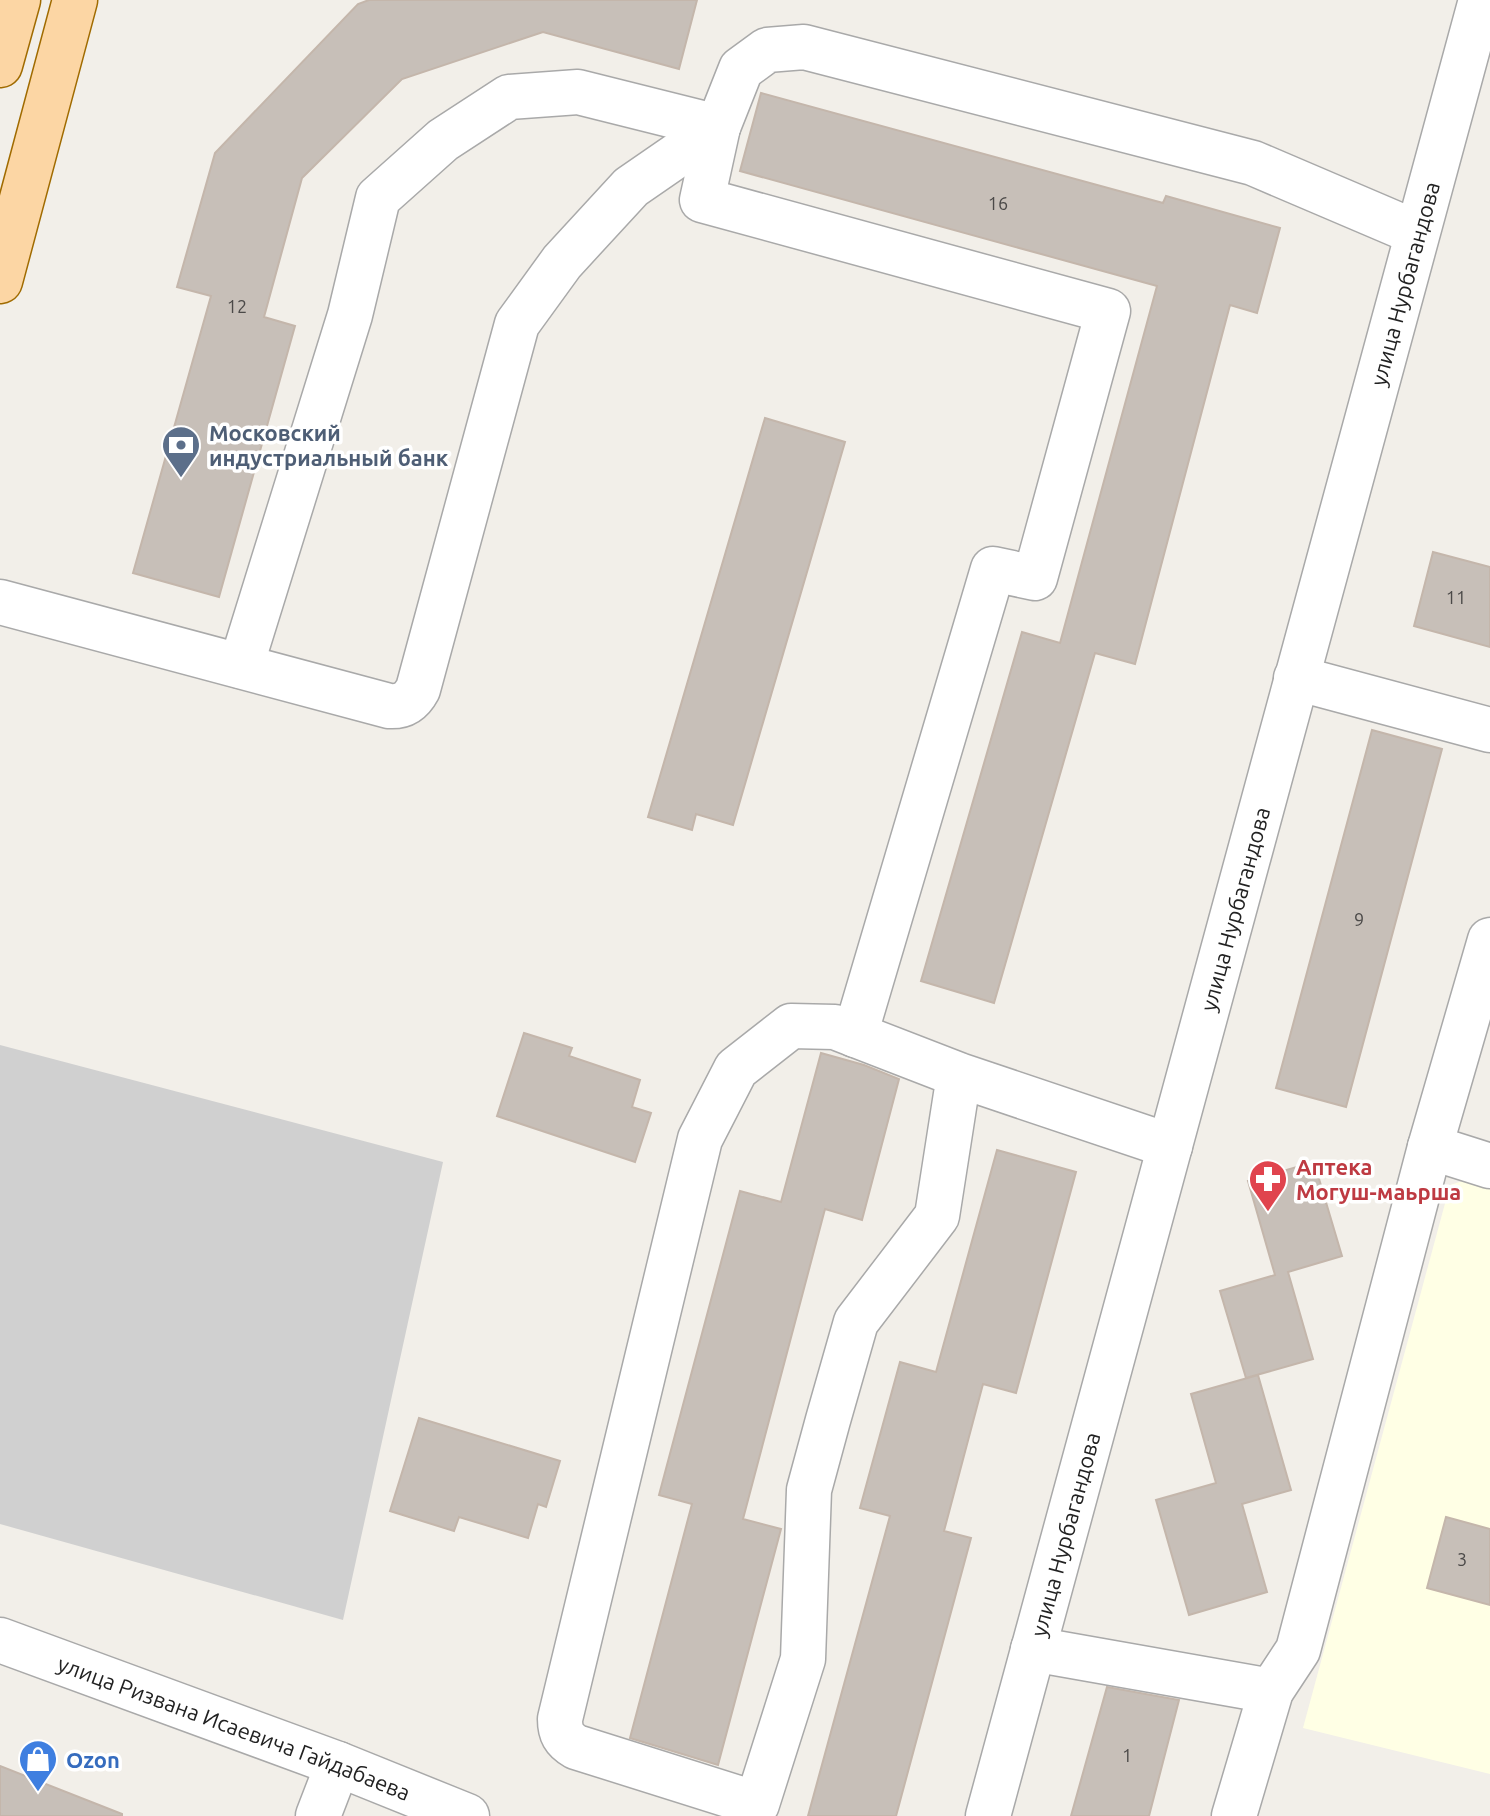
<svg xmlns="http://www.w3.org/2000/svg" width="1490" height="1816" font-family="Ubuntu,sans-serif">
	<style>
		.education { fill: #ffffe5 }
		.religious { fill: #d0d0d0 }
		.building { fill: #c7bfb8; stroke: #c4b6ab; stroke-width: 2 }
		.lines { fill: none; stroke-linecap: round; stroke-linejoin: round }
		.minor-casing { stroke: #a9a9a9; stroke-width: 47 }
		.major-casing { stroke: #a06b00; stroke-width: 47 }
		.minor { stroke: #fff; stroke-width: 44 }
		.major { stroke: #fcd6a4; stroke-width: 44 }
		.labels { text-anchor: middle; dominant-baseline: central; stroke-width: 7; stroke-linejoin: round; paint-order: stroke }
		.number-label { font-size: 18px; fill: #4b4948 }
		.street-label { font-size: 22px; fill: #222; stroke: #fff }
		.service-label { font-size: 22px; font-weight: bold; fill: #4e5e75; stroke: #fff; text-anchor: start }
		.health-label { font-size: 22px; font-weight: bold; fill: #be3a42; stroke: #fff; text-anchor: start }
		.shop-label { font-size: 22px; font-weight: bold; fill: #366cbe; stroke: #fff; text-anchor: start }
	</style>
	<rect width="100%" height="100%" fill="#f2efe9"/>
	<path class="education" d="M1472,1178l18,6v590l-187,-46 147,-543z"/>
	<path class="religious" d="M0,1045l443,117 -100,458 -343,-96z"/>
	<path class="building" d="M369,0h328l-18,69 -136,-37 -141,47 -100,99 -38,139 31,9 -76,271 -86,-24 78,-277 -34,-9 38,-134 143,-149z
		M761,93l402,110 3,-7 114,32 -23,85 -27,-8 -95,359 -40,-11 -101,350 -73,-22 101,-349 38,11 97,-357 -417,-115z
		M765,418l80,24 -112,383 -37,-11 -4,16 -44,-13z
		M1433,552l57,15v80l-76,-21z
		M1372,730l70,19 -96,358 -70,-19z
		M524,1033l48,15 -3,8 71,24 -8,27 19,6 -16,49 -138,-46z
		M821,1053l43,12 35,14 -37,141 -37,-11 -82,310 38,10 -63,236 -88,-27 62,-234 -33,-9 81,-304 41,11z
		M997,1150l79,22 -60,221 -33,-9 -39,147 27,7 -75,278h-88l82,-300 -30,-8 40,-146 36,10z
		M1314,1162l28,94 -54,16 25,87 -67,19 -26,-87 55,-16 -27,-94z
		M1258,1375l33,115 -49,14 25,88 -78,23 -33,-115 60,-17 -25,-89z
		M419,1418l141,43 -14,46 -8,-3 -10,34 -69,-21 -5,14 -64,-20z
		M1446,1517l44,12v76l-63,-17z
		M1107,1687l72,13 -30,116h-78z
		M0,1766l122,48v2h-122z"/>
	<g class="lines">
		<g class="minor-casing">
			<g id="minor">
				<path d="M0,602l389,104c14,1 22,-4 29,-17l99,-365 45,-62 69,-75 87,-60"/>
				<path d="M241,666l109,-351 28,-117 65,-58 66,-43 69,-5 140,35"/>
				<path d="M1296,678l194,52"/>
				<path d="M855,1035l138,-466 42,9 73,-267 -406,-111 16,-73 23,-58 26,-19 37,-3 449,116 164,70"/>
				<path d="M959,1075l-22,141 -81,106 -28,98 -19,70 -6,169 -46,145 -181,-57c-12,-7 -16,-14 -16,-28l140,-580 36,-70 55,-43 44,1 124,48 211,71"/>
				<path d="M1430,1147l60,19"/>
				<path id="s1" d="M0,1640l338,124 129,52"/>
				<path d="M1033,1649l238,42"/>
				<path d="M318,1816l20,-52"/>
				<path id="s2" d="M988,1816l493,-1816"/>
				<path d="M1234,1816l37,-125 27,-41 132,-503 60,-207"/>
			</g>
		</g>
		<g class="major-casing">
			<path id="major" d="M0,65l18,-65
				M0,281l75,-281"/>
		</g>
		<use href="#minor" class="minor"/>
		<use href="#major" class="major"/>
	</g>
	<defs>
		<g id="bank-pin" transform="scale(2)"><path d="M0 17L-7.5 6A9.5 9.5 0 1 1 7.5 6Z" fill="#5c6f8a" stroke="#fff"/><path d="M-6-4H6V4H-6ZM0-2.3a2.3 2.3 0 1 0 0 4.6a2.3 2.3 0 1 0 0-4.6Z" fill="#fff"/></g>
		<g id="pharmacy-pin" transform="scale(2)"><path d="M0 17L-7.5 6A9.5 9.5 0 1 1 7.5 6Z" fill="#e0444e" stroke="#fff"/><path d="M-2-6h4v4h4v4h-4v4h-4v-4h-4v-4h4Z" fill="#fff"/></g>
		<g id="shop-pin" transform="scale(2)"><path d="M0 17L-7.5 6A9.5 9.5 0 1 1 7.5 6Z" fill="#3f7fe0" stroke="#fff"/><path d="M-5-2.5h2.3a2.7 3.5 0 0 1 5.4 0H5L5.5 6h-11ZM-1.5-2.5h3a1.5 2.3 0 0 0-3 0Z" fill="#fff"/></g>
	</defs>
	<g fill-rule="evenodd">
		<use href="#bank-pin" x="181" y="445"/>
		<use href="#pharmacy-pin" x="1268" y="1179"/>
		<use href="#shop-pin" x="38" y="1759"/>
	</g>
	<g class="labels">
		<g class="number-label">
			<text x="998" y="203">16</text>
			<text x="237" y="306">12</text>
			<text x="1456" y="597">11</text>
			<text x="1359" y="919">9</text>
			<text x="1462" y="1559">3</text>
			<text x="1127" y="1755">1</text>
		</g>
		<g class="street-label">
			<text stroke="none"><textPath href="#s2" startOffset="1588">улица Нурбагандова</textPath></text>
			<text stroke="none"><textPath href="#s2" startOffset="940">улица Нурбагандова</textPath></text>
			<text stroke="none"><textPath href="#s2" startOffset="292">улица Нурбагандова</textPath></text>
			<text stroke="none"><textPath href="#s1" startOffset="250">улица Ризвана Исаевича Гайдабаева</textPath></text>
		</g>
		<g class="service-label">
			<text x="209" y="432">Московский<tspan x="209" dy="25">индустриальный банк</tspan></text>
		</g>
		<g class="health-label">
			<text x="1296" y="1166">Аптека<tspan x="1296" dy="25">Могуш-маьрша</tspan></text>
		</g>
		<g class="shop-label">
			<text x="66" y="1759">Ozon</text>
		</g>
	</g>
</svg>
